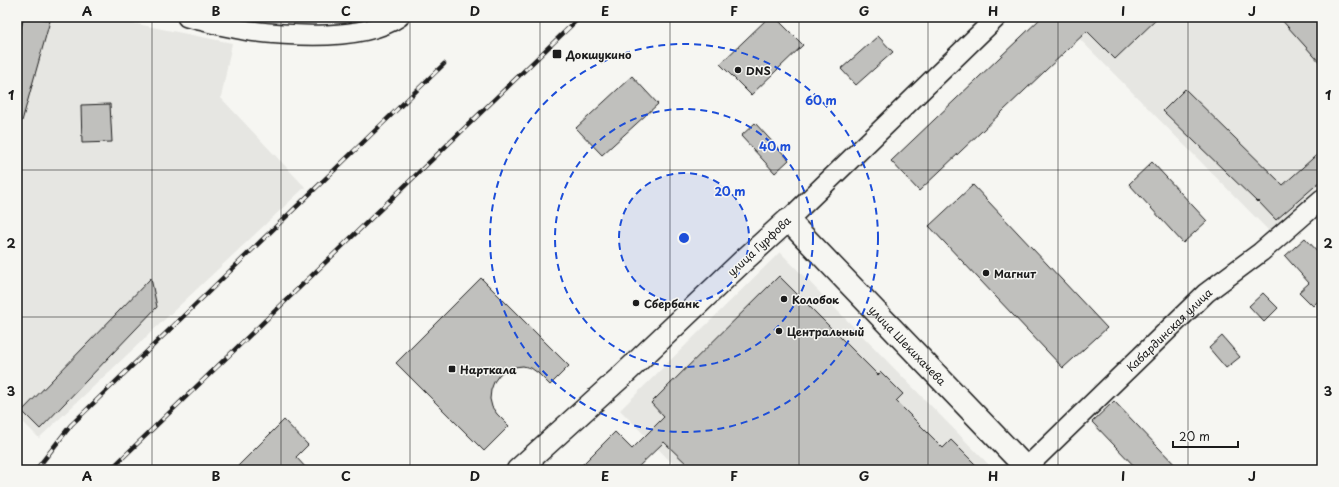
<svg xmlns="http://www.w3.org/2000/svg" width="1339" height="487" font-family="'Playpen Sans',sans-serif">
	<style>
		.built { fill: #e6e6e2 }
		.building { fill: #c0c0bd; stroke: #1c1c1c }
		.lines { fill: none; stroke-linecap: round; stroke-linejoin: round }
		.minor-casing { stroke: #1c1c1c; stroke-width: 22 }
		.tertiary-casing { stroke: #1c1c1c; stroke-width: 25 }
		.minor { stroke: #f6f6f2; stroke-width: 19 }
		.tertiary { stroke: #f6f6f2; stroke-width: 22 }
		.rail-casing { stroke: #1c1c1c; stroke-width: 4.5 }
		.rail { stroke: #f6f6f2; stroke-width: 3; stroke-dasharray: 9; stroke-linecap: butt }
		.grid { fill: none; stroke: #1c1c1c; stroke-width: 1; stroke-opacity: 0.55 }
		.ring { fill: none; stroke: #1d4ed8; stroke-width: 2; stroke-dasharray: 7 5 }
		.poi-dot { fill: #1c1c1c; stroke: #f6f6f2; stroke-width: 1.5 }
		.labels { text-anchor: middle; dominant-baseline: central; stroke-width: 3; stroke-linejoin: round; paint-order: stroke }
		.poi-label { font-size: 11px; font-weight: bold; fill: #1c1c1c; stroke: #f6f6f2; text-anchor: start }
		.street-label { font-size: 11px; fill: #1c1c1c; stroke: #f6f6f2 }
		.centre { fill: #1d4ed8; stroke: #f6f6f2; stroke-width: 2 }
		.ring-label { font-size: 12px; text-anchor: middle; font-weight: bold; fill: #1d4ed8; stroke: #f6f6f2; stroke-width: 3; stroke-linejoin: round; paint-order: stroke }
		.neatline { fill: none; stroke: #1c1c1c; stroke-width: 1.5 }
		.grid-label { font-size: 13px; text-anchor: middle; font-weight: bold; fill: #1c1c1c }
	</style>
	<rect width="100%" height="100%" fill="#f6f6f2"/>
	<filter id="ink" filterUnits="userSpaceOnUse"><feTurbulence type="fractalNoise" baseFrequency=".025" numOctaves="2"/><feDisplacementMap in="SourceGraphic" scale="8" xChannelSelector="R" yChannelSelector="G"/><feConvolveMatrix kernelMatrix="1 2 1 2 8 2 1 2 1" color-interpolation-filters="sRGB"/></filter>
	<g filter="url(#ink)">
		<path class="built" d="M17,17h85l130,26 -11,55 84,89 -266,251 -22,-22z
			M1058,17h264v172l-53,42z
			M780,252l214,218h-315l-59,-60z"/>
		<path class="building" d="M24,17h12l14,4 -28,100 -5,-1v-78z
			M769,17h6l28,28 -52,50 -31,-31z
			M1042,17h117l-44,42 -28,-28 -168,160 -28,-30z
			M1279,17h43v48z
			M878,36l15,16 -37,33 -15,-16z
			M632,76l26,28 -56,51 -26,-27z
			M1185,89l98,96 39,-35v30l-46,40 -18,-19 -1,1 -94,-91z
			M110,104l2,38 -30,1 -1,-38z
			M755,123l34,37 -14,13 -34,-37z
			M1152,162l55,59 -24,22 -54,-59z
			M973,185l134,143 -44,40 -134,-142z
			M1305,238l17,18v41l-9,9 -14,-14 10,-9 -24,-27z
			M779,276l99,99 3,-3 22,22 -7,7 47,47 8,-8 30,30h-288l-29,-28 -29,28h-58l38,-38 17,17 32,-32 -13,-14z
			M151,278l6,29 -117,122 -18,-18z
			M481,278l88,88 -19,19 -12,-12 -7,-5 -8,-2 -9,1 -8,2 -7,6 -5,7 -3,8 -1,9 2,8 5,7 12,12 -25,25 -88,-88z
			M1263,293l15,15 -14,14 -15,-16z
			M1222,336l18,21 -14,11 -17,-20z
			M1114,401l66,69h-42l-46,-48z
			M284,420l24,25 -12,12 12,13h-74z"/>
		<g class="lines">
			<g class="minor-casing">
				<g id="minor">
					<path d="M187,17c21,5 42,11 63,14 41,5 114,10 149,-14"/>
					<path d="M788,220l209,-203"/>
					<path id="s1" d="M1026,468l180,-175 55,-41 61,-53"/>
				</g>
			</g>
			<g class="tertiary-casing">
				<g id="tertiary">
					<path id="s2" d="M518,470l105,-95 120,-114 45,-41 240,250"/>
				</g>
			</g>
			<use href="#minor" class="minor"/>
			<use href="#tertiary" class="tertiary"/>
			<g class="rail-casing">
				<path id="rail" d="M36,470l35,-45 373,-361
					M110,470l470,-453"/>
			</g>
			<use href="#rail" class="rail"/>
		</g>
	</g>
	<path class="grid" d="M152,17v453M281,17v453M410,17v453M540,17v453M670,17v453M799,17v453M928,17v453M1058,17v453M1188,17v453M17,170h1305M17,317h1305"/>
	<circle cx="684" cy="238" r="65" fill="#1d4ed8" fill-opacity=".12"/>
	<g class="ring">
		<circle cx="684" cy="238" r="65"/>
		<circle cx="684" cy="238" r="129"/>
		<circle cx="684" cy="238" r="194"/>
	</g>
	<g class="poi-dot">
		<rect x="552" y="49" width="10" height="10" rx="2"/>
		<circle cx="738" cy="70" r="4"/>
		<circle cx="986" cy="273" r="4"/>
		<circle cx="784" cy="299" r="4"/>
		<circle cx="636" cy="303" r="4"/>
		<circle cx="779" cy="331" r="4"/>
		<rect x="448" y="365" width="8" height="8" rx="2"/>
	</g>
	<g class="labels">
		<g class="poi-label">
			<text x="566" y="54">Докшукино</text>
			<text x="746" y="70">DNS</text>
			<text x="994" y="273">Магнит</text>
			<text x="792" y="299">Колобок</text>
			<text x="644" y="303">Сбербанк</text>
			<text x="787" y="331">Центральный</text>
			<text x="460" y="369">Нарткала</text>
		</g>
		<g class="street-label">
			<text transform="translate(759 246) rotate(-43)">улица Гурфова</text>
			<text stroke="none"><textPath href="#s1" startOffset="199">Кабардинская улица</textPath></text>
			<text stroke="none"><textPath href="#s2" startOffset="541">улица Шекихачева</textPath></text>
		</g>
	</g>
	<circle cx="684" cy="238" r="6" class="centre"/>
	<g class="ring-label">
		<text x="821" y="105">60 m</text>
		<text x="775" y="151">40 m</text>
		<text x="730" y="196">20 m</text>
	</g>
	<rect width="1339" height="487" fill="none" stroke="#f6f6f2" stroke-width="44"/>
	<path d="M1173 441v6h65v-6" fill="none" stroke="#1c1c1c" stroke-width="2"/>
	<text x="1179" y="441" font-size="12" fill="#1c1c1c" stroke="#f6f6f2" stroke-width="3" paint-order="stroke">20 m</text>
	<rect x="22" y="22" width="1295" height="443" class="neatline"/>
	<g class="grid-label">
		<text x="87" y="16">A</text>
		<text x="216" y="16">B</text>
		<text x="346" y="16">C</text>
		<text x="475" y="16">D</text>
		<text x="605" y="16">E</text>
		<text x="734" y="16">F</text>
		<text x="864" y="16">G</text>
		<text x="993" y="16">H</text>
		<text x="1123" y="16">I</text>
		<text x="1252" y="16">J</text>
		<text x="11" y="100">1</text>
		<text x="1328" y="100">1</text>
		<text x="11" y="248">2</text>
		<text x="1328" y="248">2</text>
		<text x="11" y="396">3</text>
		<text x="1328" y="396">3</text>
		<text x="87" y="481">A</text>
		<text x="216" y="481">B</text>
		<text x="346" y="481">C</text>
		<text x="475" y="481">D</text>
		<text x="605" y="481">E</text>
		<text x="734" y="481">F</text>
		<text x="864" y="481">G</text>
		<text x="993" y="481">H</text>
		<text x="1123" y="481">I</text>
		<text x="1252" y="481">J</text>
	</g>
</svg>
